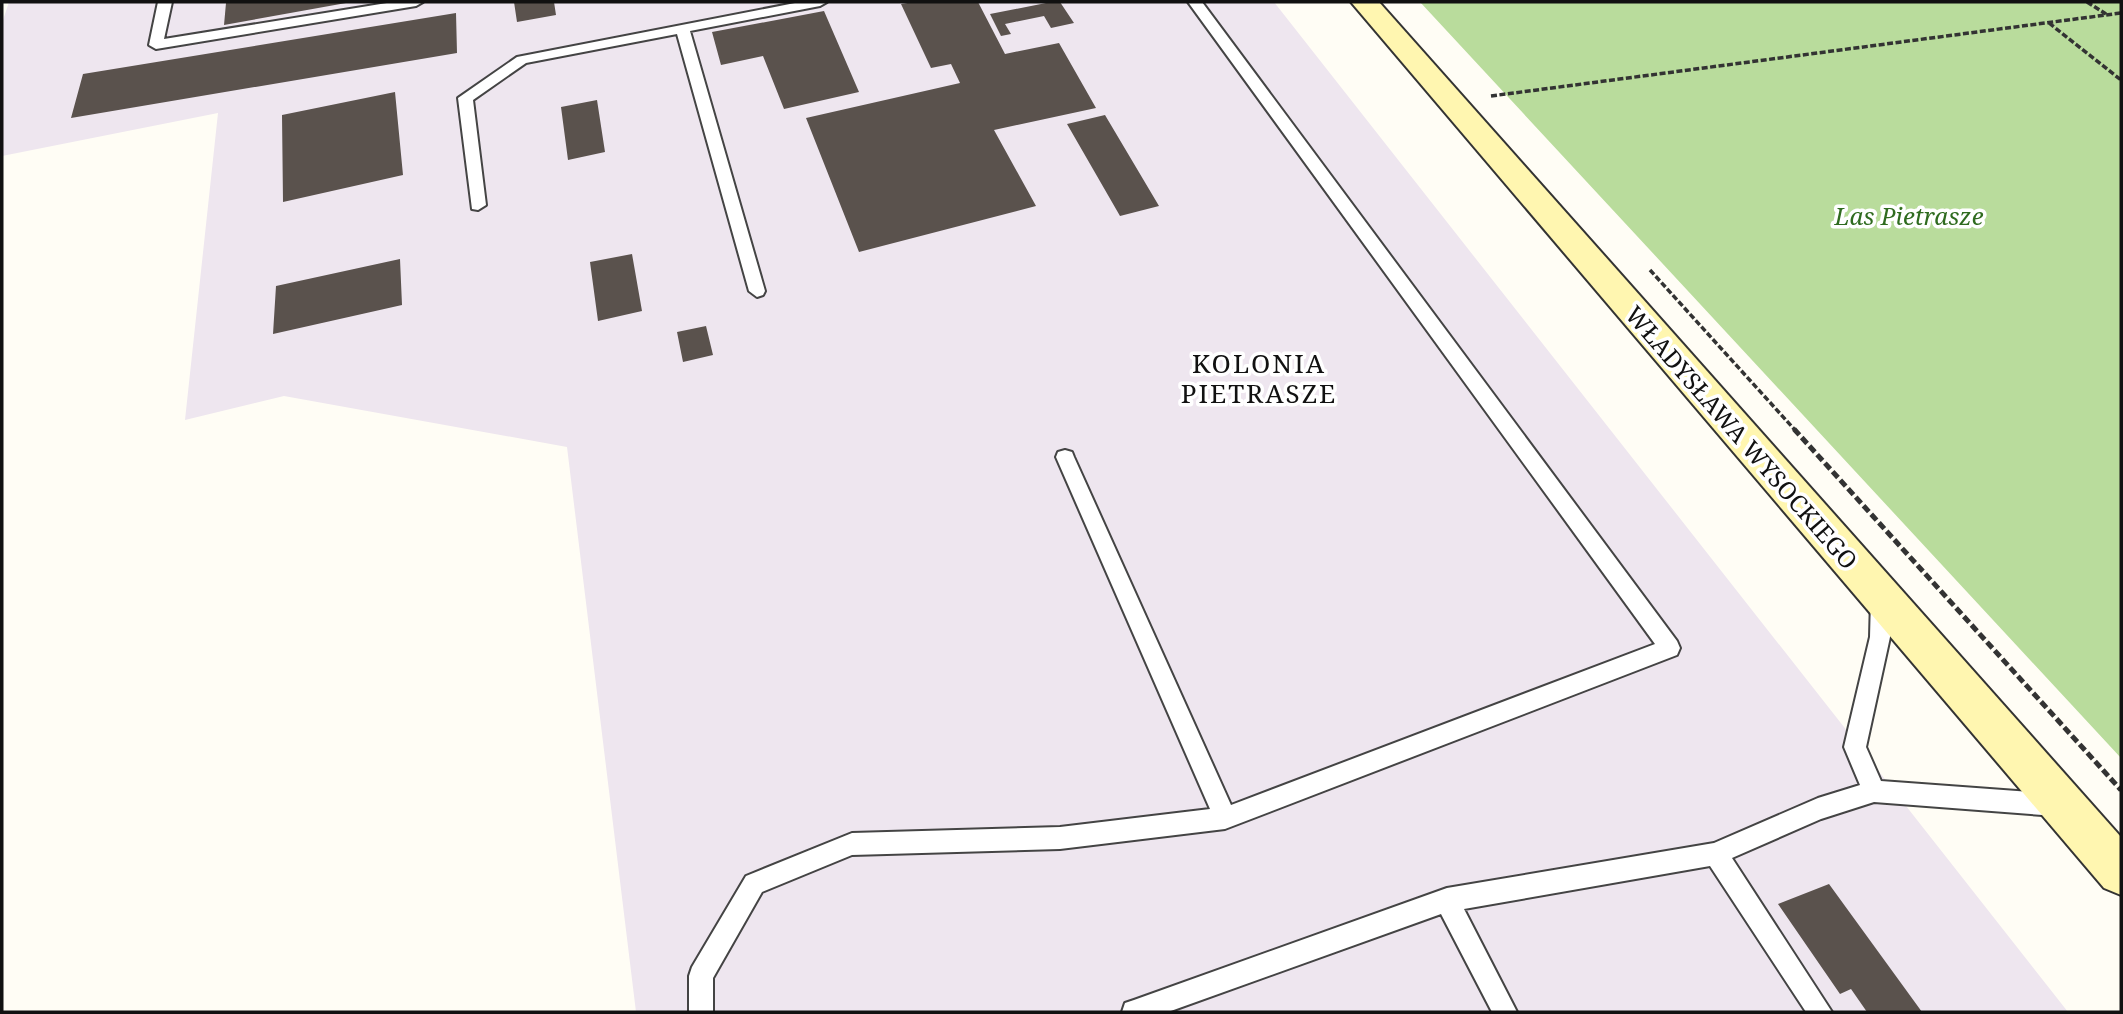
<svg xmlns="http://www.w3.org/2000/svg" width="2123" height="1014" font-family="'Noto Serif',serif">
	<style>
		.industrial { fill: #eee6ef }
		.forest { fill: #b9dc9c }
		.building { fill: #5a524d }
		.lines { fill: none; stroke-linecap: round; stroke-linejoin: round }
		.lane-casing { stroke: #444; stroke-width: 4 }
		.secondary-casing { stroke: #333; stroke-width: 4 }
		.path-far1 { stroke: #333; stroke-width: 3.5; stroke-dasharray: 6 2.5; stroke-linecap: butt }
		.path { stroke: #333; stroke-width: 5; stroke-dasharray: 8 3.5; stroke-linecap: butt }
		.lane { fill: #fff; fill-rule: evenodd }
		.secondary { fill: #fff6b0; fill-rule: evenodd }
		.labels { text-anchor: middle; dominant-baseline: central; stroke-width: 7; stroke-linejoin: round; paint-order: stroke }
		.park-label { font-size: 24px; font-style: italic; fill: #2f6b1f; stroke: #fff }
		.street-label { font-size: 24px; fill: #111; stroke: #fff }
		.neighbourhood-label { font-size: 26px; letter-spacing: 2px; fill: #111; stroke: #fff }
	</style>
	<rect width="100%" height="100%" fill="#fffdf5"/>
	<path class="industrial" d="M9,2h1265l794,1010h-1432l-69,-565 -283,-51 -99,24 33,-307 -216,43v-133z"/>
	<path class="forest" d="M1420,2h701v757v-1z"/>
	<path class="building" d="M233,2h113v1l-122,22 2,-22z
		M514,2h40l2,13 -39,7z
		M914,2h64l27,52 54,-11 37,65 -102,22 42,76 -177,46 -53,-134 154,-35 -9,-19 -20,4 -30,-64z
		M1051,2h9l14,21 -23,5 -7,-12 -39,8 6,10 -10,2 -11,-22z
		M824,11l35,81 -75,17 -21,-53 -42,9 -9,-33z
		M456,13l1,40 -386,65 12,-44z
		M395,92l8,83 -120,27 -1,-87z
		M597,100l8,52 -37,8 -7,-53z
		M1105,115l54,91 -39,10 -53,-92z
		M632,254l10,57 -44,10 -8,-59z
		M400,259l2,46 -129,29 3,-48z
		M706,326l7,29 -30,7 -6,-30z
		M1829,884l93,128h-55l-16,-23 -11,5 -62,-90z"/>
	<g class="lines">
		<g class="lane-casing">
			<path id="lane" d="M158,2h14l-8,37 229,-37h30l-7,4 -260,43 -7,-4z
				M800,2h27l-7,4 -130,25 75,260 -2,4 -6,2 -8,-6 -72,-257 -151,29 -53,37 13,105 -8,5 -6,-1 -14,-111 59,-41z
				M1188,2h14l475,639 3,7 -3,7 -452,174 -165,20 -208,6 -90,37 -49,86v34h-24v-36l3,-9 54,-91 106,-43 208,-6 150,-18 -154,-352 2,-5 7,-2 7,2 2,5 157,348 424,-161z
				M1881,590l7,3 3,6 -1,38 -24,110 15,34 175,13 8,3 3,8 -3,8 -8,3 -182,-14 -53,17 -89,39 100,154h-26l-96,-146 -246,43 53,103h-25l-51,-98 -273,98h-46l3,-9 9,-3 313,-112 267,-45 104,-45 42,-13 -16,-38 26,-110 1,-38 3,-6z"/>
		</g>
		<g class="secondary-casing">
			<path id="secondary" d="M1351,2h28l742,835v58l-17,-7z"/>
		</g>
		<path class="path-far1" d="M2087,2l19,12
			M2049,23l72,57
			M1491,96l630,-83
			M1650,270l145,160"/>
		<path class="path" d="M1794,429l327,361"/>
		<use href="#lane" class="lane"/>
		<use href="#secondary" class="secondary"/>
	</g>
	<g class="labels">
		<g class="park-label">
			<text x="1909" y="215">Las Pietrasze</text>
		</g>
		<g class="street-label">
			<text transform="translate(1742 437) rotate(49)">WŁADYSŁAWA WYSOCKIEGO</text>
		</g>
		<g class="neighbourhood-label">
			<text x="1259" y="363">KOLONIA<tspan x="1259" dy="30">PIETRASZE</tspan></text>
		</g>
	</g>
	<rect width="2123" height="1014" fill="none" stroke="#111111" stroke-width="7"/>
</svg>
